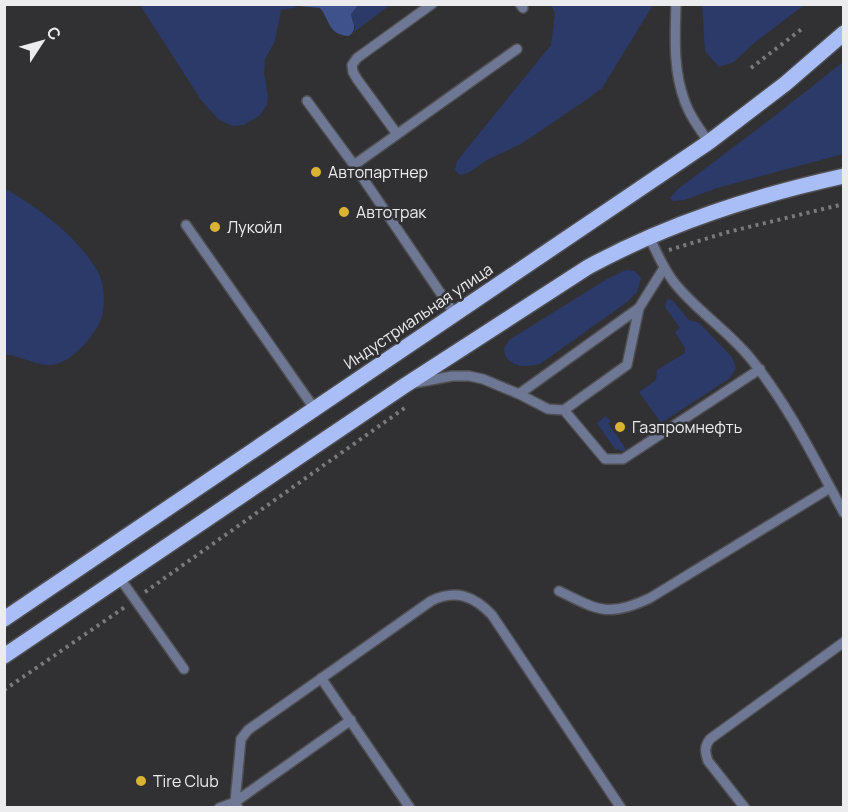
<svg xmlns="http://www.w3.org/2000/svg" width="848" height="812" font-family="Manrope,sans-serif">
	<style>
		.green { fill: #2b3a69 }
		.water { fill: #3f528c }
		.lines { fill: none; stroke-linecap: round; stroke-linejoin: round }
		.lane-casing { stroke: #4f4f52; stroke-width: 12 }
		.primary-casing { stroke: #4f4f52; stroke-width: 18 }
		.path { stroke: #7a7a7c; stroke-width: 4; stroke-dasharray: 3 4.5; stroke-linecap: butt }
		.lane { stroke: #6e7894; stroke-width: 9 }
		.primary { stroke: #a9bdf6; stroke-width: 15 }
		.poi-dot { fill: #dab334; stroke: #313134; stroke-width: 2 }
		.labels { text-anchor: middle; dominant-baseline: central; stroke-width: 5; stroke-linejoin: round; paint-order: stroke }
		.poi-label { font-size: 16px; fill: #ececee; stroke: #313134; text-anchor: start }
		.street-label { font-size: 16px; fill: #ececee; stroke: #313134 }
	</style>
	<rect width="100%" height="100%" fill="#313134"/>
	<path class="green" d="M287,4l11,3 -17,3 -6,31 -10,18 -1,14 4,23 -1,9 -8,11 -15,9 -11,1 -14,-6 -18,-20 -61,-95z
		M358,5h32l-36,27 1,-5 -4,-13z
		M551,5h102l-51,83 -16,12 -65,44 -34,16 -19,13 -8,2 -5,-5 2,-9 94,-116 4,-31z
		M702,5v-1l102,1 -51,39 -19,18 -15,5 -14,-16z
		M843,62v92l-126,34 -33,12 -11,1 -3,-3 8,-9 98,-74z
		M4,188c37,22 74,48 95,86 6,13 7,37 0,50 -9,16 -28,39 -48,41 -9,1 -30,-7 -40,-10h-6z
		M626,270l9,1 6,7 -4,14 -10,10 -87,62c-14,4 -35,3 -36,-15l5,-9 98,-61z
		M667,299l5,1 17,20 10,3 33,34 4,11 -6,10 -69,45 -22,-31 17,-12 1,-10 28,-17v-5l-10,-16 5,-4 -15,-21z
		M606,416l5,5 -3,2 18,26 -3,2 -8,-2 -18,-26z"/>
	<path class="water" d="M287,5h71l-7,9c2,10 7,15 -2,22 -21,-1 -19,-16 -29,-28z"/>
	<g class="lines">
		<g class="lane-casing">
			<path id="lane" d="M520,4l3,4
				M676,4c-1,33 -3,67 9,98 5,14 15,28 24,40
				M307,101l47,64 100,148
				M397,134l-40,-55 -4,-7 -1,-7 5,-7 75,-54
				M354,165l163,-116
				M186,225l128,183
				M649,236c7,16 14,31 24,45 22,29 55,49 78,78 38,47 64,101 93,154
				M415,383l37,-7h17l14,3 36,15 29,15 16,1 63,-45 12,-57 25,-40
				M519,394l120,-86
				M564,410l41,49h18l137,-90
				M119,577l65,92
				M559,591c39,19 49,27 91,7l180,-110
				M321,678l89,130
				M219,808l16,-6 116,-82
				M238,808l-3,-6 6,-63 7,-9 183,-129c25,-12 43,-5 61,14l129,193
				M745,808l-37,-47c-3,-9 -4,-14 2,-22l134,-97"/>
		</g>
		<g class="primary-casing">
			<path id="primary" d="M4,619l705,-477 76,-58 59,-51
				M4,656l400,-270 184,-119c81,-44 166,-71 256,-91"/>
		</g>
		<path class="path" d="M751,68l52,-40
			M669,250l59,-18 116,-28
			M145,592l261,-185
			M4,690l121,-83"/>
		<use href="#lane" class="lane"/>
		<use href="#primary" class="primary"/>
	</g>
	<g class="poi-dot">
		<circle cx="316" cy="172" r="6"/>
		<circle cx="344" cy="212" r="6"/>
		<circle cx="215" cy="227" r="6"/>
		<circle cx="620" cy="427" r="6"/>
		<circle cx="141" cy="781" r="6"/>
	</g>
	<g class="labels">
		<g class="poi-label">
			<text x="328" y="172">Автопартнер</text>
			<text x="356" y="212">Автотрак</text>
			<text x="227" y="227">Лукойл</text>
			<text x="632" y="427">Газпромнефть</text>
			<text x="153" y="781">Tire Club</text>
		</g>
		<g class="street-label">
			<text transform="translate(418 316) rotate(-34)">Индустриальная улица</text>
		</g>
	</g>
	<rect width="848" height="812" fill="none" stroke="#ececee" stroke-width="12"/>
	<g transform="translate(42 42) rotate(54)" stroke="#313134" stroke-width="4.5" paint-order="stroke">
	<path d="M0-4.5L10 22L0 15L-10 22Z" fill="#ececee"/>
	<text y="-9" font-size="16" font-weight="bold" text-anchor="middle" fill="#ececee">С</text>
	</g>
</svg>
